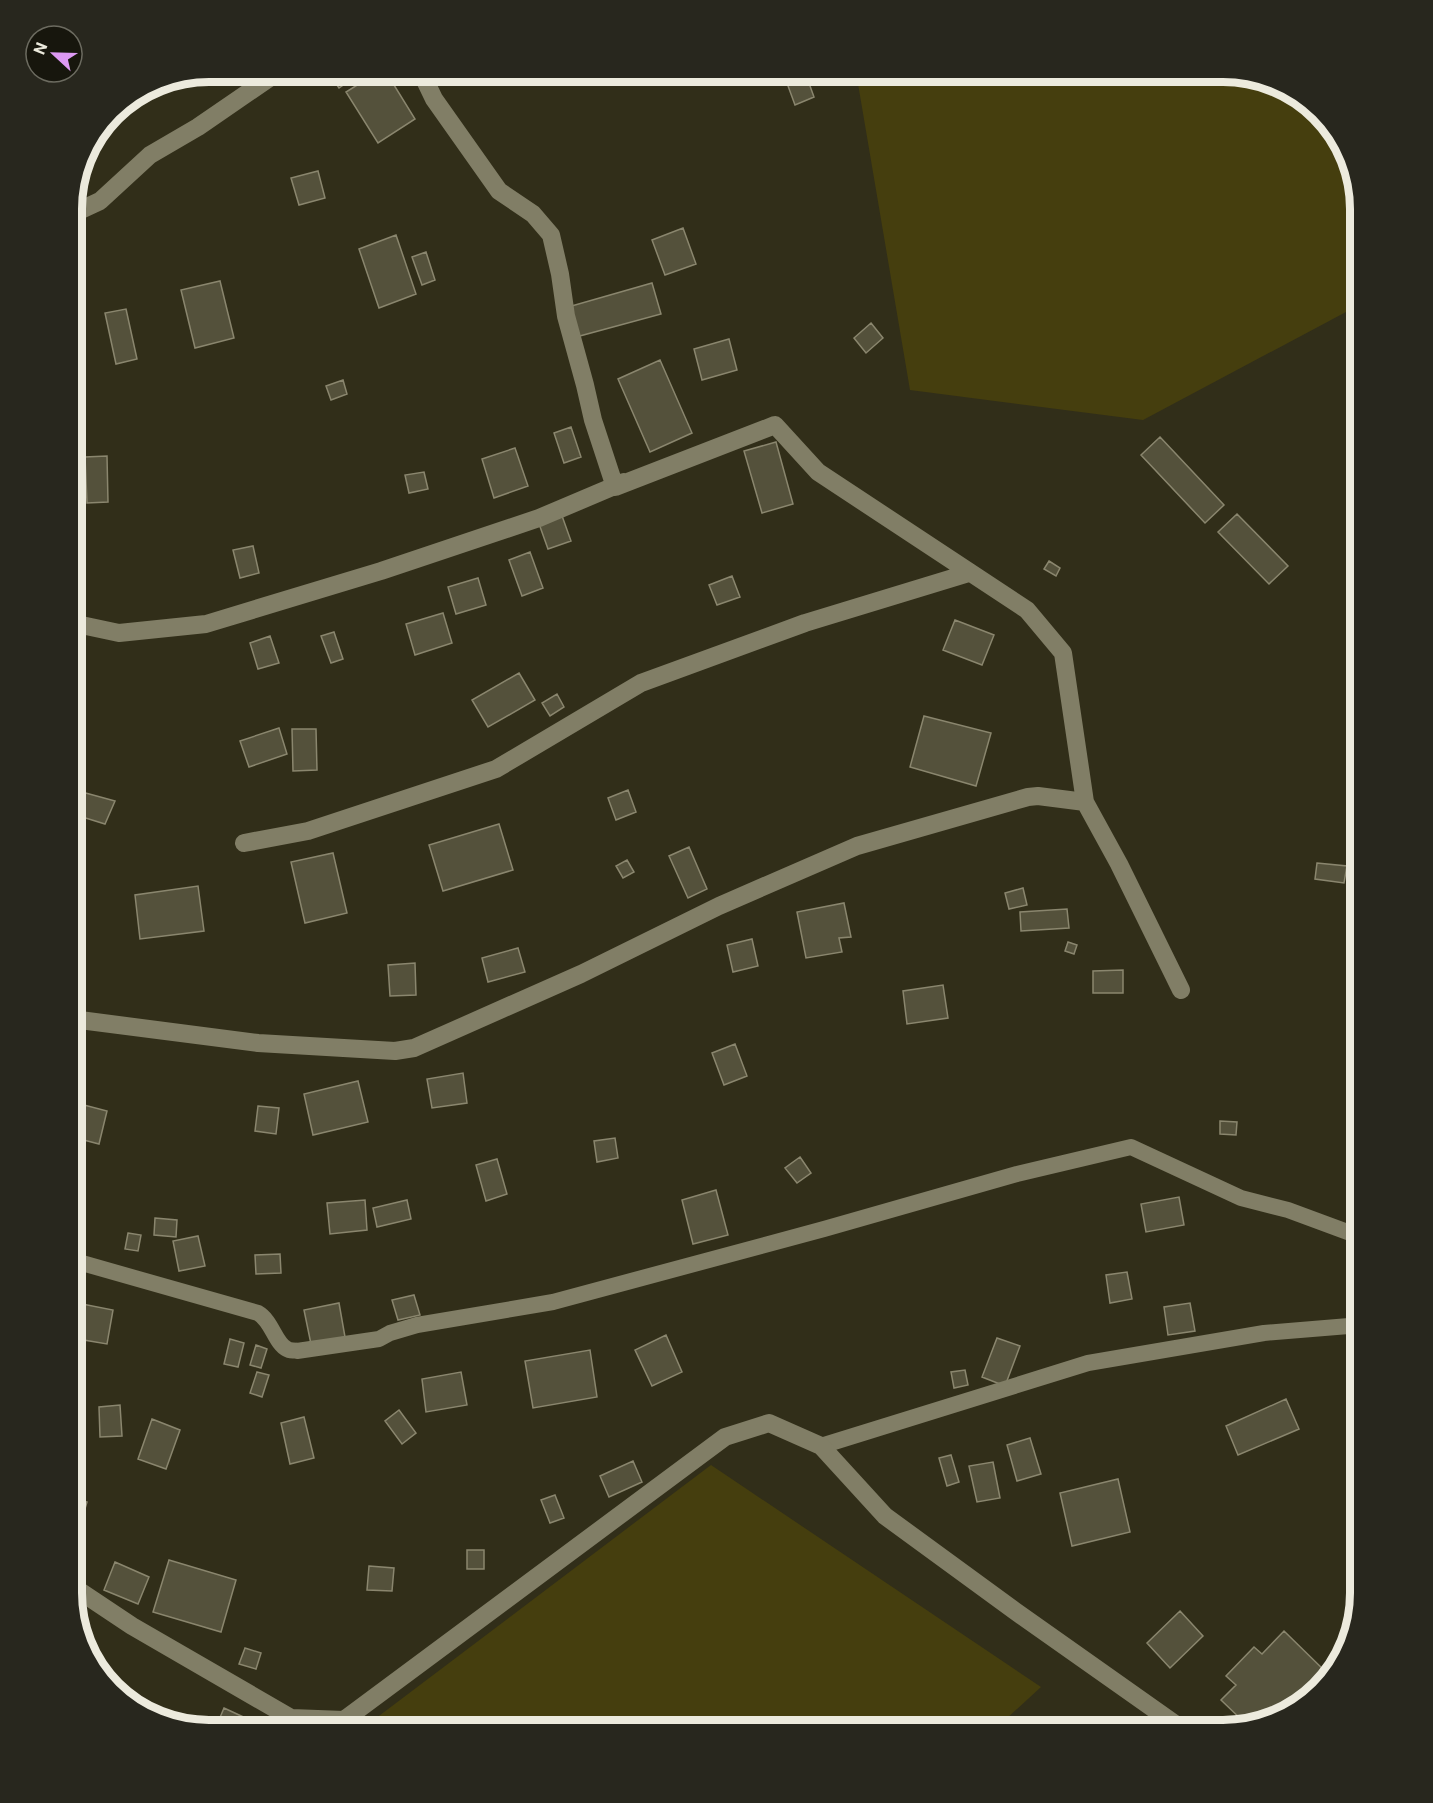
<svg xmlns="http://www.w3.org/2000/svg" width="1433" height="1803" font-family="Roboto,sans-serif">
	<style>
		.green { fill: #453e0e }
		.building { fill: #54513b; stroke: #8a866e; stroke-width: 1.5 }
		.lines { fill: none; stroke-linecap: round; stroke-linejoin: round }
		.service { stroke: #817e66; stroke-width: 16 }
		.minor { stroke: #817e66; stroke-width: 18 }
		.rim { fill: none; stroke: #eceadd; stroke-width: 8 }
	</style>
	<rect width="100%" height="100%" fill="#312e19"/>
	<path class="green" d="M856,72h376l60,18 46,43 23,76v95l-218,116 -233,-30z
		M711,1465l330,222 -48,44h-634z"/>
	<path class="building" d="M328,72h34l-23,16z
		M378,72h8l29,47 -37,24 -32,-51z
		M707,72h38l-35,11z
		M791,72h14l9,25 -19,8 -11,-30z
		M318,171l7,27 -26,7 -8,-27z
		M683,228l13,36 -31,11 -13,-35z
		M396,235l20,59 -37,14 -20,-59z
		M426,252l9,28 -13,5 -10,-28z
		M220,281l14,57 -39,10 -14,-58z
		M652,283l9,31 -85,23 -8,-30z
		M126,309l11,50 -21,5 -11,-51z
		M871,323l12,15 -17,15 -12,-15z
		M729,339l8,31 -35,10 -8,-31z
		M660,360l32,73 -42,19 -32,-73z
		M343,380l4,14 -16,6 -5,-14z
		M571,427l10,30 -17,6 -10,-30z
		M1160,437l64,68 -19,18 -64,-68z
		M776,442l17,62 -31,9 -18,-62z
		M515,448l13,38 -34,12 -12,-39z
		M107,456l1,46 -21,1 -2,-46z
		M424,472l4,17 -19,4 -4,-18z
		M561,513l10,28 -23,8 -10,-28z
		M1237,514l51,52 -19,18 -51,-52z
		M253,546l6,27 -19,5 -7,-28z
		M530,552l13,36 -21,8 -13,-36z
		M1049,561l11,7 -4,8 -12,-7z
		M732,576l8,21 -23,8 -8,-20z
		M478,578l8,27 -30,9 -8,-27z
		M443,613l9,30 -37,12 -9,-31z
		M955,620l39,15 -12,30 -39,-15z
		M334,632l9,27 -12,4 -10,-27z
		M270,636l9,27 -21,6 -8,-26z
		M519,673l16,27 -47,27 -16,-27z
		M557,694l7,13 -14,9 -8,-13z
		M924,716l67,17 -15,53 -66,-19z
		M279,728l8,26 -38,13 -9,-26z
		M292,729h24l1,41 -24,1z
		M628,790l8,22 -20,8 -8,-22z
		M82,792l33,9 -10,23 -26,-8z
		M499,824l14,46 -70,21 -14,-46z
		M689,847l18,42 -19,9 -19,-42z
		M333,853l14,60 -42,10 -14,-61z
		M627,860l7,12 -11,6 -7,-12z
		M1317,863l30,3 -3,17 -29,-4z
		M198,886l6,45 -64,8 -5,-44z
		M1023,888l4,17 -18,4 -4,-16z
		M844,903l7,34 -12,1 3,14 -36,6 -9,-46z
		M1067,909l2,19 -48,3 -1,-19z
		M752,939l6,27 -25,6 -6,-27z
		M1068,942l9,3 -3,9 -9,-3z
		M518,948l7,24 -37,10 -6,-24z
		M415,963l1,32 -26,1 -2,-31z
		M1123,970v23h-30v-22z
		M943,985l5,33 -41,6 -4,-33z
		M735,1044l12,32 -23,9 -12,-32z
		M463,1073l4,30 -35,5 -5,-29z
		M358,1081l10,41 -55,13 -9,-41z
		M84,1105l23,6 -8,33 -23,-6z
		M258,1106l21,2 -3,26 -21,-3z
		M1220,1121l17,1 -1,13 -16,-1z
		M615,1138l3,20 -21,4 -3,-21z
		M800,1157l11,16 -14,10 -12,-15z
		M497,1159l10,35 -21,7 -10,-36z
		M716,1190l12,45 -35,9 -11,-44z
		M1179,1197l5,28 -38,7 -5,-28z
		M365,1200l2,30 -37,4 -3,-31z
		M407,1200l4,19 -34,8 -4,-19z
		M155,1218l22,2 -1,17 -22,-2z
		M128,1233l13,2 -3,16 -13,-2z
		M198,1236l7,30 -26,5 -6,-30z
		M280,1254l1,19 -25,1 -1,-19z
		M1127,1272l5,27 -22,4 -4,-28z
		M414,1295l6,20 -22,5 -6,-20z
		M72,1302l41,8 -6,34 -35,-6z
		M339,1303l6,34 -34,7 -7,-34z
		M1190,1303l5,28 -27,4 -4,-28z
		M666,1335l16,37 -30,14 -17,-36z
		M997,1338l23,8 -15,40 -23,-9z
		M230,1339l14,4 -6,24 -14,-3z
		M256,1345l11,4 -6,19 -11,-3z
		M590,1350l7,47 -64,11 -8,-47z
		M965,1370l3,15 -14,3 -3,-16z
		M257,1372l12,3 -7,22 -12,-4z
		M461,1372l6,33 -41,7 -4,-33z
		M1286,1399l13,30 -61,26 -12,-29z
		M120,1405l2,31 -22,1 -1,-30z
		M399,1410l17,23 -14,11 -17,-23z
		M304,1417l10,41 -24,6 -9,-41z
		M152,1419l28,11 -14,39 -28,-10z
		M1030,1438l11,36 -24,7 -10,-36z
		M951,1455l8,27 -12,4 -8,-28z
		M633,1461l9,21 -33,15 -9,-21z
		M993,1462l7,36 -23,4 -8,-36z
		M1118,1479l12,53 -58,14 -12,-53z
		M555,1495l9,23 -14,5 -9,-23z
		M72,1498l15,4 -14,47h-1z
		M467,1550h17v19h-17z
		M169,1560l67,20 -15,52 -68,-20z
		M115,1562l34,15 -11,27 -34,-14z
		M369,1566l25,2 -2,23 -25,-1z
		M1180,1611l23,25 -33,32 -23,-25z
		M1284,1631l46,45 -30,32 -54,16 -25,-24 15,-15 -10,-9 28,-29 8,7z
		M245,1648l16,5 -5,16 -17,-5z
		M224,1708l28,13 -4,10h-22l-10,-4z"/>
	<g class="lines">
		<path class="service" d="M72,1262l10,1 176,50c14,8 17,30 29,36 3,2 7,1 10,2l82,-12 11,-6 27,-8 136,-23 271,-73 193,-55 114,-27 110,51 47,12 73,27
			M821,1446l267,-83 176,-30 97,-8"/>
		<path class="minor" d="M421,72l13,27 65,92 34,23 18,21 9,39 6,42 19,69 8,35 22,67 160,-62 43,47 209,138 36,43 22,149 34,62 62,126
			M72,214l28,-13 50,-46 48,-28 80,-55
			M72,623l47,10 87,-9 175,-53 158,-53 85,-36
			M244,843l64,-12 188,-62 145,-86 164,-60 164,-50
			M72,1019l186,24 137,8 19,-3 167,-74 138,-68 138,-60 171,-49 10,-1 47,6
			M72,1586l60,40 159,92 53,2 381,-283 44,-14 52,23 64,70 130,95 170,120"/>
	</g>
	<path d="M0 0H1433V1803H0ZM209 82H1223A127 127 0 0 1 1350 209V1593A127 127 0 0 1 1223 1720H209A127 127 0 0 1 82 1593V209A127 127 0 0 1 209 82Z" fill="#28271e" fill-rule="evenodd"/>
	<path class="rim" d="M209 82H1223A127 127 0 0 1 1350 209V1593A127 127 0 0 1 1223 1720H209A127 127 0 0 1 82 1593V209A127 127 0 0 1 209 82Z"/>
	<g transform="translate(54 54) rotate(292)"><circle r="28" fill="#17160d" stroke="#6c6b60" stroke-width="1.5"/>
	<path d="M0-4.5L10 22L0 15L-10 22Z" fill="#dd99f3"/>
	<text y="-9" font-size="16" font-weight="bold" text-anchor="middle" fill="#eceadd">N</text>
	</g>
</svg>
